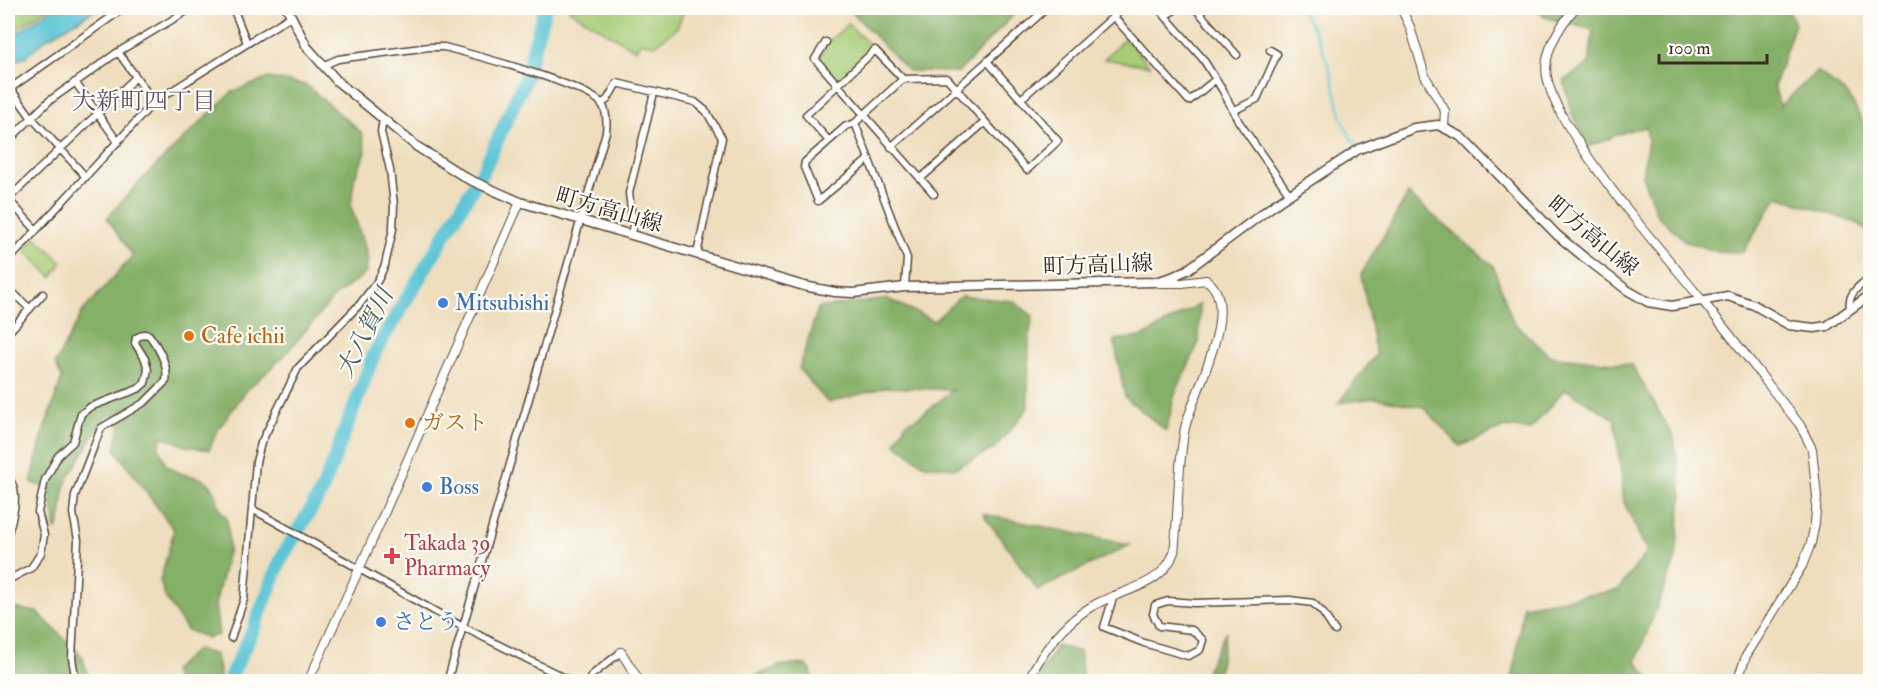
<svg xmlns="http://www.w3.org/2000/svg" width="1878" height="689" font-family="'IM FELL Double Pica','Noto Serif JP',serif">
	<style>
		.green { fill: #a7cd78; stroke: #717c4b; stroke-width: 1.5 }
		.forest { fill: #85b068; stroke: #606d43; stroke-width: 1.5 }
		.water { fill: #5bc5d6; stroke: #4b787a; stroke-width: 1.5 }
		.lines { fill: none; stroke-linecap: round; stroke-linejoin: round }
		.stream { stroke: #5bc5d6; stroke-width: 2 }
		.river { stroke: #5bc5d6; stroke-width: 14 }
		.minor-casing { stroke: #564536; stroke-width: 9 }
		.tertiary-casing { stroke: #564536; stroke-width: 10 }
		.secondary-casing { stroke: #564536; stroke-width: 11 }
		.minor { stroke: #fff; stroke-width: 6 }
		.tertiary { stroke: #fff; stroke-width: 8 }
		.secondary { stroke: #fff; stroke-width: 8 }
		.shop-dot { fill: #3f7fe0; stroke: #fdfcf7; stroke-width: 2 }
		.food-dot { fill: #e8710a; stroke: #fdfcf7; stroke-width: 2 }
		.health-dot { fill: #e0444e; stroke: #fdfcf7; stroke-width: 2 }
		.labels { text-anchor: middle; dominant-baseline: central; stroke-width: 4.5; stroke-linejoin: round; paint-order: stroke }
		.street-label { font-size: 22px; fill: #3b2a1e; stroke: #fdfcf7 }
		.shop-label { font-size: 22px; fill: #366cbe; stroke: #fdfcf7; text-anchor: start }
		.food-label { font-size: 22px; fill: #c56008; stroke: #fdfcf7; text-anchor: start }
		.health-label { font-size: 22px; fill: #be3a42; stroke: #fdfcf7; text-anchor: start }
		.neighbourhood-label { font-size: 24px; fill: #625263; stroke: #fdfcf7 }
		.water-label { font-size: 24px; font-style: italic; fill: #46605e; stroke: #fdfcf7 }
	</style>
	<rect width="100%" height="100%" fill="#fdfcf7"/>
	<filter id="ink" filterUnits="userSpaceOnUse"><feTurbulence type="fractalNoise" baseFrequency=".0167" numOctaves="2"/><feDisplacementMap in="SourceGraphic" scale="12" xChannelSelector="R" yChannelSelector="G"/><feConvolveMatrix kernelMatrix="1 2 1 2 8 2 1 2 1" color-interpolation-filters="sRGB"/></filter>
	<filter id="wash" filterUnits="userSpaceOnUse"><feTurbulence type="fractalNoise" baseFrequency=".008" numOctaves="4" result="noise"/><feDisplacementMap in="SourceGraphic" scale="24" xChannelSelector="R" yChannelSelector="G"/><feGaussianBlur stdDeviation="1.35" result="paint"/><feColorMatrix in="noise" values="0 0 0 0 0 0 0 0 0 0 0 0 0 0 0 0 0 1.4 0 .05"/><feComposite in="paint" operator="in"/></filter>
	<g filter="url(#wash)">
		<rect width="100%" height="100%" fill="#efdebd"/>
		<path class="green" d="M8,8h41l-36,23 -5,1z
			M569,8h116l-8,20 -22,17 -15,-3 -4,8 -67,-40z
			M848,24l24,23 -31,31 -5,2 -17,-21 9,-17z
			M1125,38l25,28 -46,-7z
			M35,237l27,25 -10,15 -28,-27z"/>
		<path class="forest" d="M848,8h172l-61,64 -51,-1z
			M1538,8h249l8,16 -21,62 6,20 37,-35 32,25 21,40v99l-11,-11 -81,-28 -35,56 -29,-1 -29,-10 -28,-26 -15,-39 6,-36 -2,-13 -19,4 -37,15 -19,-33 -7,-33 25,-16 4,-34 -49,-13z
			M269,78l37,7 56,48 4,19 -12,27 -3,28 14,40 3,13 -2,13 -31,23 -53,62 -36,33 -29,40 -8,19 -23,-4 -24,-10 -3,11 7,18c5,3 11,7 17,9 13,4 21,2 30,14 8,12 1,19 14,30l2,30 -14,57 4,30 -12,3 -20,-8 -21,-31 -6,-18 14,-51 -59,-81 6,-27 -6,-7 -10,2 -37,61c-8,17 -3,37 -12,53l-6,-41 -19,-8 13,-52 18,-52 -7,-14 28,-53 50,-55 -26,-38 36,-40 89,-86z
			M1408,194l85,72 20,56 37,34 82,9 42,73 8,57 -6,63 -40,103 16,20h-143l4,-6 10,-69 95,-16 29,-38 -23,-50 -9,-83 -50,-30 -35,41 -25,-3 -45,19 -37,-39 -48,-9 -37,5 38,-48 -15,-80z
			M961,296l52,5 20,15 -4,20 -1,72 -34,41 -39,19 -31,-3 -29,-22 11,-20 14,-7 33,-26 -67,-3 -58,16 -29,-34 19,-61 70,-9 46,22z
			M1200,304l-1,38 -24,52 -9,37 -41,-34 -11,-57 28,-3z
			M983,514l147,31 -92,45z
			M8,607l29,5 46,45 6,24h-81z
			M1226,631l-9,50h-16z
			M1057,645l23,7 3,29h-47z
			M197,649l19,6 4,21 -2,5h-42l-3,-11z
			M794,664l12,1 5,5 2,11h-69l35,-15z"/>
		<path class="water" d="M54,8h45l-53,31 -21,18 -17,7v-25z"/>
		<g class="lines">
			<path class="stream" d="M1299,8c17,21 28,50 35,76 5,24 7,41 22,61"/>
			<path class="river" d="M228,682l25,-52 29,-73 40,-66 53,-139 108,-181 41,-89 21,-74"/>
		</g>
	</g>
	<g filter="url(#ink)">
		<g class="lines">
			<g class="minor-casing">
				<path id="minor" d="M233,8l14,35
					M1158,8l45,51 20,32 16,31 51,73
					M1195,8l42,47
					M1113,16l76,85 27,-22
					M1165,16l13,-8
					M826,42l-11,17 119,135
					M118,52l36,50
					M322,66l16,-7 91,-12h15c27,7 144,38 158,57 5,8 5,19 4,28l-159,550
					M75,82l43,60
					M8,85l23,32 55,60
					M8,90l116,-82
					M1021,99l102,-91
					M601,104l6,-4 10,-17 78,19 11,9 16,27 -25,116
					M1233,111l24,-12 20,-45 -7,-4
					M383,119l-2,13 9,38 4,35 -1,24 -8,36 -7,15 -18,24 -62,64 -37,75 -5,19 -4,47 211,118 110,55
					M855,123l52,135 -2,29
					M8,141l41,-40 69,-49 74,-44
					M829,141l-23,-26 69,-65 28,29
					M891,147l156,-139
					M869,159l-51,42 -14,-34 1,-5 41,-36 9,-3 48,-44 44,-1 80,92 31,-29 -71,-80
					M920,179l65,-57
					M8,199l128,-122
					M8,199l28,31
					M630,235l3,-9 -4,-33 25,-100
					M8,261l146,-159 137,-86
					M8,288l22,21
					M1850,308c-3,-15 10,-22 20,-31
					M8,333l35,-39
					M8,478c13,12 5,40 0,55
					M8,580l23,-12 10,-15 3,-18 -6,-23 7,-32 13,-24 15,-14 8,-28 9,-7 48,-18 7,-6 3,-13 -3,-11 -10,-16 1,-5 8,-4 5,1c9,12 20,30 17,46l-21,21 -44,26 -26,67 -2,18 5,27 -6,118 4,24
					M1114,595l-10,32 40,16 44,13 12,-6 3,-10 -11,-10 -33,-4 -6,-12 2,-9 13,-4 27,2 95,-3 23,3 10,10 12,18
					M231,638l13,-39 8,-90
					M588,682l4,-7 29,-23"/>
			</g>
			<g class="tertiary-casing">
				<path id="tertiary" d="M1401,8l9,19 15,49 20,35 -1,16
					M1575,8c-15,18 -33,44 -28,69 5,25 20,48 34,69 34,52 76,99 115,147 36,43 69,88 104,132l12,24 5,48 -2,26 -4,20 -9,23 -56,90 -9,26
					M1861,8l9,5
					M621,652l19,30
					M308,682l72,-159 140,-321
					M1027,682c15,-30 34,-56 62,-74 29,-19 73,-19 85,-56 5,-41 3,-84 11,-124 7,-32 59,-124 21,-148l-24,3h-23"/>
			</g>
			<g class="secondary-casing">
				<path id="secondary" d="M287,8l20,39 31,35 78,64 52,33 52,23 284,84 31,6 18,1 52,-6 250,-5 17,-5 15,-7 91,-68 81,-53 55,-21 24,-3 24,12 95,98 28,23 42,32 21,12 24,4 56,-10 26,9 35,20 25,3 13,-2 43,-31"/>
			</g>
			<use href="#minor" class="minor"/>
			<use href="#tertiary" class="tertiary"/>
			<use href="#secondary" class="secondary"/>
		</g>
	</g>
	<g class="shop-dot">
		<circle cx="443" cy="303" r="6"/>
		<circle cx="427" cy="487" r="6"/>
		<circle cx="381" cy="622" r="6"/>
	</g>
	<g class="food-dot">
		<circle cx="189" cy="336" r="6"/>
		<circle cx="410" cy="423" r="6"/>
	</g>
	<path class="health-dot" d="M389 547h6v6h6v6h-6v6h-6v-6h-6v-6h6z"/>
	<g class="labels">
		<g class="street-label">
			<text transform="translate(609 210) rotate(16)">町方高山線</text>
			<text transform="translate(1593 236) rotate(40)">町方高山線</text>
			<text transform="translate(1098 265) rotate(-2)">町方高山線</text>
		</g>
		<g class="shop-label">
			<text x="455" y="303">Mitsubishi</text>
			<text x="439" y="487">Boss</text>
			<text x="393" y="622">さとう</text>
		</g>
		<g class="food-label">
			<text x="201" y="336">Cafe ichii</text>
			<text x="422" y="423">ガスト</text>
		</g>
		<g class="health-label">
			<text x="404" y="543">Takada 39<tspan x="404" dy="25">Pharmacy</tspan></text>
		</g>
		<g class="neighbourhood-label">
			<text x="144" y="101">大新町四丁目</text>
		</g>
		<g class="water-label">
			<text transform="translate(365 333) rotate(-63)">大八賀川</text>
		</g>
	</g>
	<rect width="1878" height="689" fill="none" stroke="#fdfcf7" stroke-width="30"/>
	<path d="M1659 54v9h108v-9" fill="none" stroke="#3b2a1e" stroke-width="3"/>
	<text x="1668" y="54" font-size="18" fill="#3b2a1e" stroke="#fdfcf7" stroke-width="4.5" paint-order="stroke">100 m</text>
</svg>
